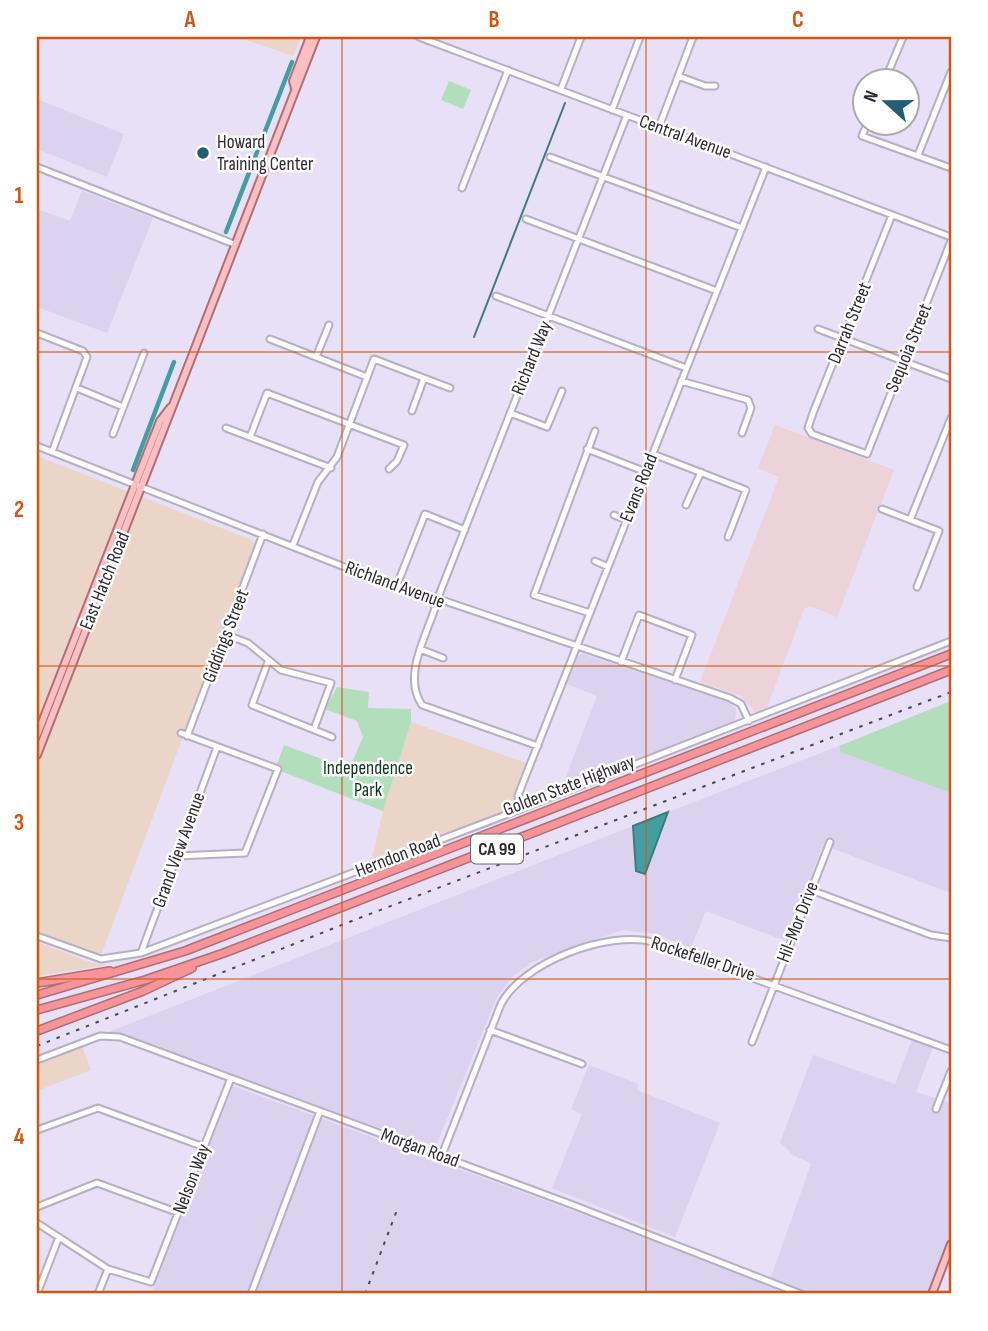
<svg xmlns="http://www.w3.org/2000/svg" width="988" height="1331" font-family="'Sofia Sans Condensed',sans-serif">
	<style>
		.commercial { fill: #ebd5c8 }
		.built { fill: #dbd2ef }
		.medical { fill: #ecd2d9 }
		.green { fill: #b2debb }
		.water { fill: #449ea1; stroke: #3d7b7f; stroke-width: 2 }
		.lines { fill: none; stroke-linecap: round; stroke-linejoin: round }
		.stream { stroke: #3d7b7f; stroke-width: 2 }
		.canal { stroke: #449ea1; stroke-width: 4.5 }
		.minor-casing { stroke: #b6afc4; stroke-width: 9 }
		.major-casing { stroke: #af6f75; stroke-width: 10 }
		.highway-casing { stroke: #af6f75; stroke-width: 10 }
		.minor { stroke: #fff; stroke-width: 5 }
		.major { stroke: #fabfc2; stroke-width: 6 }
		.highway { stroke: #f6949a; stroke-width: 7 }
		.rail { stroke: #4c4853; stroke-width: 2; stroke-dasharray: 3.5 7; stroke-linecap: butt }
		.grid { fill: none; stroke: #d55410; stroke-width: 2; stroke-opacity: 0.55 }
		.poi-dot { fill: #225e76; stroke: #fff; stroke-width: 2.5 }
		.labels { text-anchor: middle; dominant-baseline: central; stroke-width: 5; stroke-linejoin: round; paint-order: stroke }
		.shield { fill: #fff; stroke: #6b696f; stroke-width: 2 }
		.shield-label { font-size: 18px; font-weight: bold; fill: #2c2931 }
		.street-label { font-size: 19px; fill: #2c2931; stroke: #fff }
		.poi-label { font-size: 19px; fill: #2c2931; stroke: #fff; text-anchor: start }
		.park-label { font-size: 19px; fill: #0a3619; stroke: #fff }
		.neatline { fill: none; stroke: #d55410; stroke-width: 2.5 }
		.grid-label { font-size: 23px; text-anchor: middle; font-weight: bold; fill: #d55410 }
	</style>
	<rect width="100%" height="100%" fill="#e7e0f6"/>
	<path class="commercial" d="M247,37h54l-8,19 -47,-16z
		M37,456l215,84 3,5 -154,410 -64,-24z
		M411,722l115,41 -16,46 -139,53 12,-51z
		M37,942l55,21 15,2 -70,11z
		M82,1047l9,23 -54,21v-26z"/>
	<path class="built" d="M37,99l87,35 -17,43 -70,-28z
		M82,191l71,27 -46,115 -70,-26v-98l33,12z
		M583,654l145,48 8,7 -1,12 -174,68 36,-93 -30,-12 11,-28z
		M839,746l3,6 109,41v100l-128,-48 -37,96 -80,-30 -15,37 -36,-14 -33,-4 -90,32 -21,16 -14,19 -61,149 -86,-28 -226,-82 -18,-3 527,-207 3,45 9,3 23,-62z
		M912,1040l21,7 -17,45 35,11v143l-19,48h-781l82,-208 536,197 42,-119 -18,-9 -13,-13 33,-87 82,29z
		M589,1065l50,19 -2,6 83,33 -45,114 -123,-49 30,-74 -11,-5z"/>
	<path class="medical" d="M775,425l119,45 -57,147 -27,-11 -6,3 -38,101 -10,3 -15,-17 -41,-14 79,-205 -21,-9z"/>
	<path class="green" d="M449,81l22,9 -8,19 -22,-9z
		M337,687l32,5 -1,16 43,1v13l-28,89 -100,-39 -6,-8 7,-19 54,20 15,-5 10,-23 -6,-16 -32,-12z
		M951,701v92l-110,-41 -2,-6z"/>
	<path class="water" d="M668,812l-23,62 -9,-3 -3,-45z"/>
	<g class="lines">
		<path class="stream" d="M474,337l91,-234"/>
		<path class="canal" d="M226,232l66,-170
			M133,470l41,-108"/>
		<g class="minor-casing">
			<path id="minor" d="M419,37l532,200
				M678,76l27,10h10
				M885,80l18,-43
				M561,89l20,-52
				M612,110l28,-73
				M868,122l-6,14 89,32
				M659,127l34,-90
				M918,155l33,-83
				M550,157l192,71
				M37,167l197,77
				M462,188l46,-118
				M892,215l-79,198 -5,15 4,6 55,20 84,-213
				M526,219l191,72
				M496,296l190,72
				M818,329l133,50
				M37,333l46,18 4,6 -35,95
				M270,339l97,38
				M316,357l13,-32
				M681,381l67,19 3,8 -9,25
				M77,388l46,19
				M412,411l12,-33
				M510,413l37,14 15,-36
				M226,428l105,40
				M113,434l31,-81
				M250,437l17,-44 137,52 -7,16 -8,8
				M37,446l305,120 388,132 11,6 8,17
				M587,449l59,23
				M653,454l93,36 -18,47
				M686,505l15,-33
				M882,509l57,22 -22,56
				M614,515l13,5
				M910,520l41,-102
				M293,545l25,-63 19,-25 37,-98 76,29
				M595,561l13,6
				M397,585l28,-71 40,16
				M590,613l-56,-18 61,-164
				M227,635l21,8 33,27 50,13 -17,46
				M420,649l23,9
				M268,662l-16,43 80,32
				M621,662l18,-47 53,20 -17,45
				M187,736l76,-202
				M538,746l-116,-41c-22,-32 10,-78 17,-110l188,-480
				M519,810l-1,-14 6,-16 242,-613
				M177,856l68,-3 33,-84 -97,-36
				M811,890l120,45 20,3
				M37,936l64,23 40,-6 354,-134 456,-178
				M141,953l76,-206
				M490,1030l92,34
				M752,1042l78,-200
				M37,1060l63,-24 20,1 453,168 228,89
				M936,1109l15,-38
				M37,1130l61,-22 106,39
				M442,1155l59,-151c22,-42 107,-74 152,-62l298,108
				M37,1207l60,-24 82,30
				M37,1223l71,46 43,13 80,-204
				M37,1294l22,-57
				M98,1294l10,-25
				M251,1294l69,-183"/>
		</g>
		<g class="major-casing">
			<path id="major" d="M295,88l-2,-7 17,-44
				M37,735l123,-314 10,-13
				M37,755l279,-718
				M932,1294l19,-50"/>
		</g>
		<g class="highway-casing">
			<path id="highway" d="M37,983l73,-12
				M37,995l148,-44 766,-297
				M37,1010l108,-30 79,-27 727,-283
				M37,1031l106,-40 49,-23"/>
		</g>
		<use href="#minor" class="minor"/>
		<use href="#major" class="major"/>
		<use href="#highway" class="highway"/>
		<path class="rail" d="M37,1046l325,-129 589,-225
			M365,1294l32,-84"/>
	</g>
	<path class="grid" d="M342,37v1257M646,37v1257M37,352h914M37,666h914M37,979h914"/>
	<circle class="poi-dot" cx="203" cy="153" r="7"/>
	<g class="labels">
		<rect class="shield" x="471" y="834.5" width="52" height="29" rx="5"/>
		<g class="shield-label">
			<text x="497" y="849">CA 99</text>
		</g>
		<g class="street-label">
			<text transform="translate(685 137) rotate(20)">Central Avenue</text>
			<text transform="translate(850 323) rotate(-68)">Darrah Street</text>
			<text transform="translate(909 348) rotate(-68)">Sequoia Street</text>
			<text transform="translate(532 358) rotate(-68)">Richard Way</text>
			<text transform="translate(639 488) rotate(-68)">Evans Road</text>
			<text transform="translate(105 581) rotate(-68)">East Hatch Road</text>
			<text transform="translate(395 585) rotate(20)">Richland Avenue</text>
			<text transform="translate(226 636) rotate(-69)">Giddings Street</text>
			<text transform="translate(569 786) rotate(-21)">Golden State Highway</text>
			<text transform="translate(179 850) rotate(-70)">Grand View Avenue</text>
			<text transform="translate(398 856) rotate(-21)">Herndon Road</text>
			<text transform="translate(798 922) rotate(-69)">Hil-Mor Drive</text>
			<text transform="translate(703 959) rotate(18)">Rockefeller Drive</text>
			<text transform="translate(420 1148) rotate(20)">Morgan Road</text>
			<text transform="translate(192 1179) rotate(-69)">Nelson Way</text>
		</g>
		<g class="poi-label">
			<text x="217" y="142">Howard<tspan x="217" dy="22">Training Center</tspan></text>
		</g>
		<g class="park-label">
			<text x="368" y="768">Independence<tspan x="368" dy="22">Park</tspan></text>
		</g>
	</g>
	<rect width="988" height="1331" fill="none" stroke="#ffffff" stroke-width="77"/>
	<g transform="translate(886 102) rotate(291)"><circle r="33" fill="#ffffff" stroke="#aba9ad" stroke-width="2"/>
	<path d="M0-5L12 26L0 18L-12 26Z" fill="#225e76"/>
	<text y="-10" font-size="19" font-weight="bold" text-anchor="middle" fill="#2c2931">N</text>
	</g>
	<rect x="38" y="38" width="912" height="1254" class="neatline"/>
	<g class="grid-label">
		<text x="190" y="27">A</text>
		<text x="494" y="27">B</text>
		<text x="798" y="27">C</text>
		<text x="19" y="203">1</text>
		<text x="19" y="517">2</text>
		<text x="19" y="830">3</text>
		<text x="19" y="1144">4</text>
	</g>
</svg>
